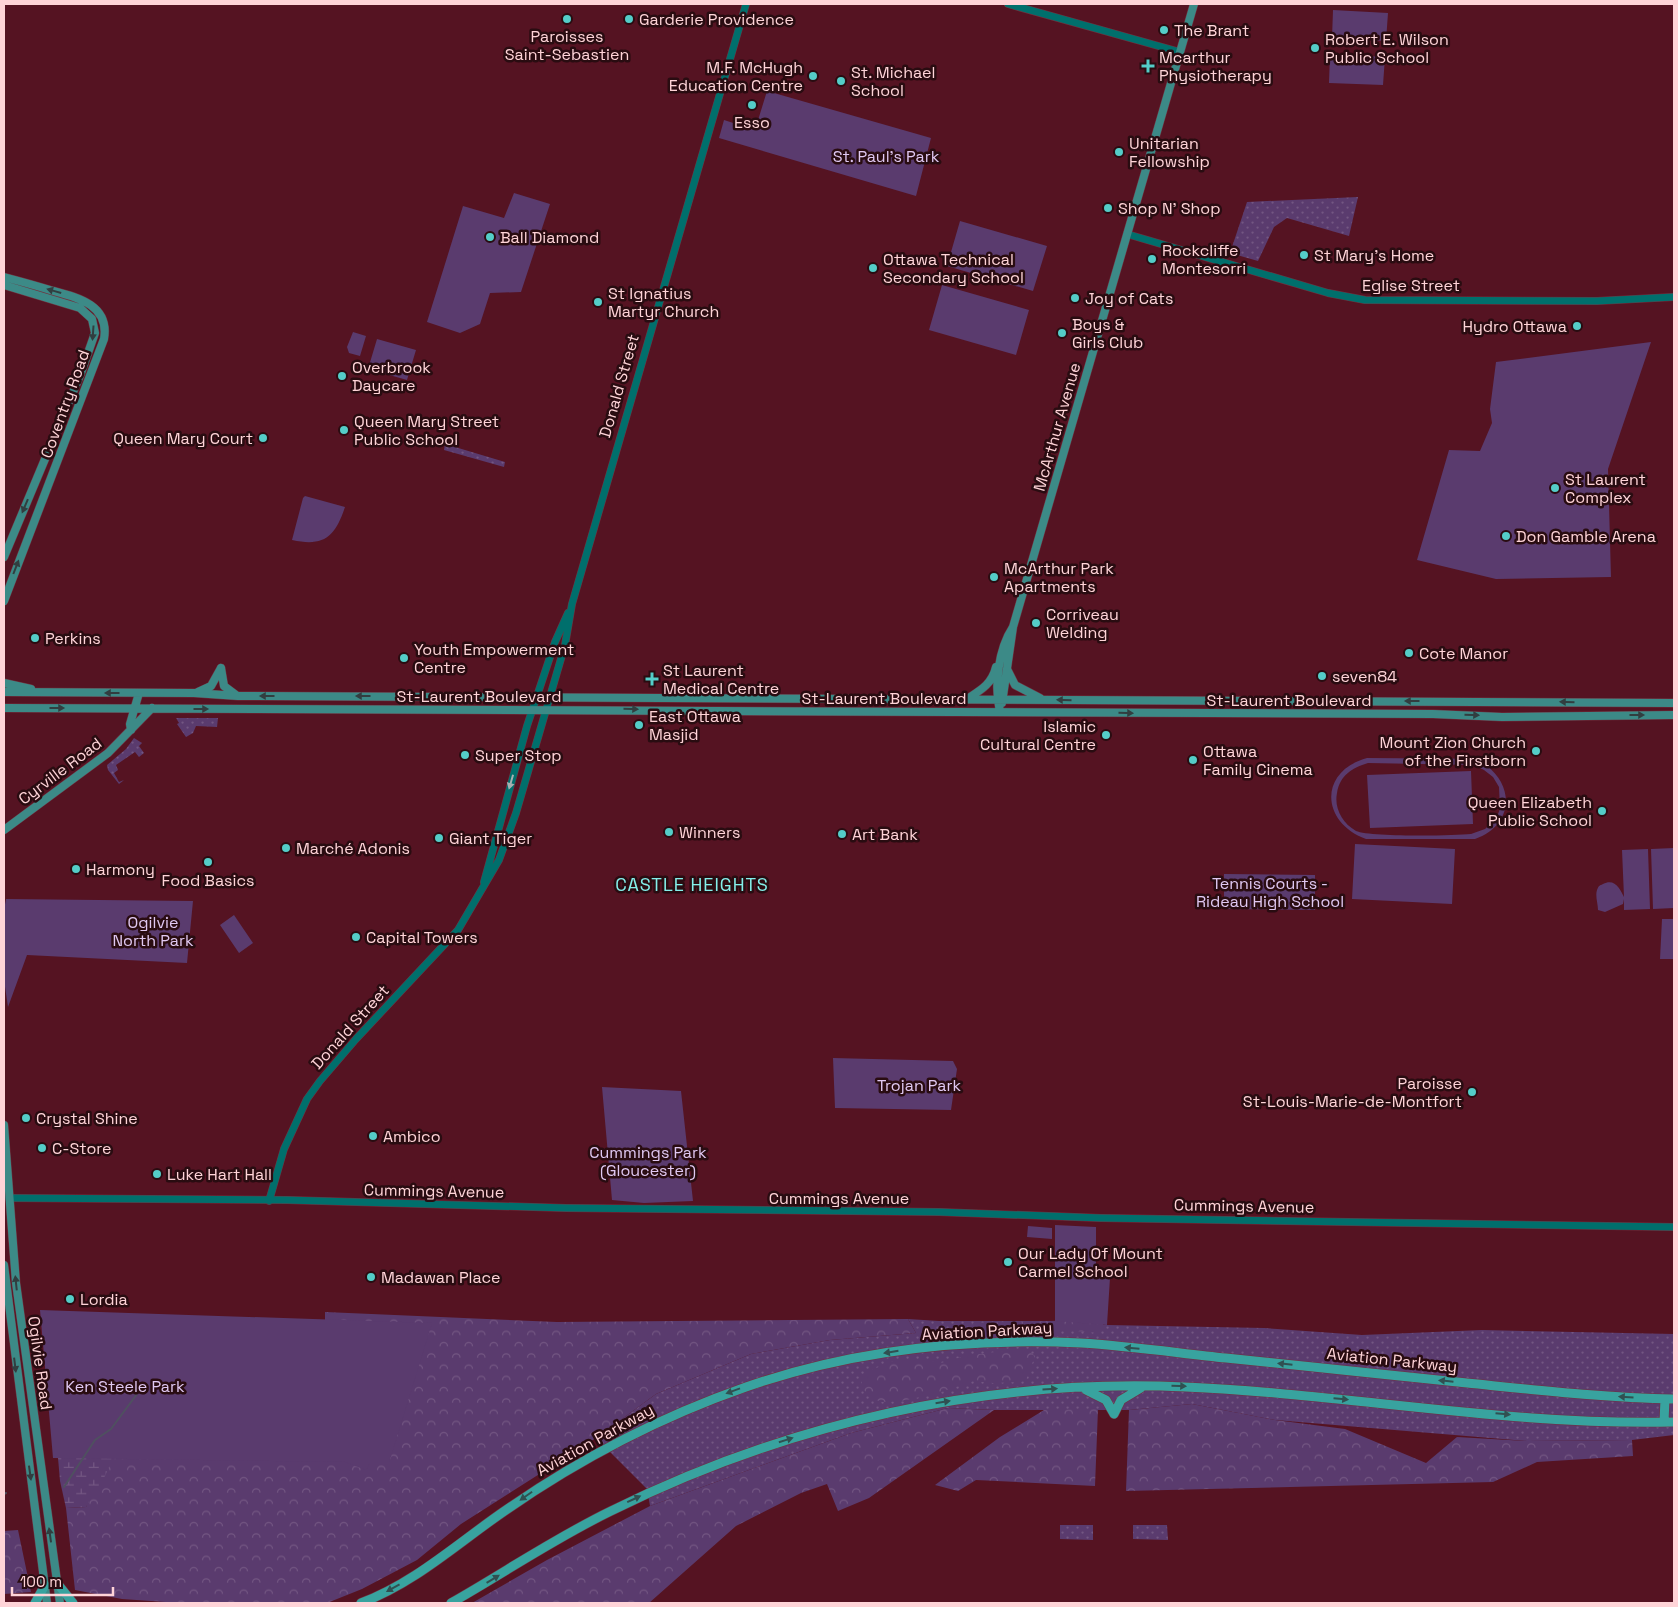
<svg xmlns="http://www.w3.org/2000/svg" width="1678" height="1607" font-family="'Space Grotesk',sans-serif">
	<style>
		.grass { fill: url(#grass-dots) }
		.forest { fill: url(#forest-crowns) }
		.wetland { fill: url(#wetland-marsh) }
		.green { fill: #5a3b6e; fill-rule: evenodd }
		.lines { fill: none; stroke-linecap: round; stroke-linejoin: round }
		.stream { stroke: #4f5060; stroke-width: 2 }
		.tertiary-casing { stroke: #70323f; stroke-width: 8 }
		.secondary-casing { stroke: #70323f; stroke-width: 9 }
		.primary-casing { stroke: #70323f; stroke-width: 10 }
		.tertiary { stroke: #006f6c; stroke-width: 7 }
		.secondary { stroke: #3c8a87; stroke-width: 8 }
		.primary { stroke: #38a39f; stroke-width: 9 }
		.oneway { fill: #313e40 }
		.oneway2 { fill: #a6b1b2 }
		.oneway3 { fill: #305051 }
		.poi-dot { fill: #54cdc8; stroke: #290c11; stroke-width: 2 }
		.labels { text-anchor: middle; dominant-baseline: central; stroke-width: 5; stroke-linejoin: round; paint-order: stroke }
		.poi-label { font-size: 16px; fill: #ffd4d8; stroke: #290c11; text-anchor: start }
		.park-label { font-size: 16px; fill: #e0c8f2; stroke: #290c11 }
		.street-label { font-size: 16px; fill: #ffd4d8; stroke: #290c11 }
		.neighbourhood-label { font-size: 18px; letter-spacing: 1px; fill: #85f0eb; stroke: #290c11 }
	</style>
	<defs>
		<pattern id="grass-dots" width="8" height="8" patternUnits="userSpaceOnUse" patternTransform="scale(1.25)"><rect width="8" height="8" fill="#5a3b6e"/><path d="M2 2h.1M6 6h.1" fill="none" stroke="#735682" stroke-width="1.8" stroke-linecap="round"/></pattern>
		<pattern id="forest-crowns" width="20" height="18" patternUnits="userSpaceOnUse" patternTransform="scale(1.25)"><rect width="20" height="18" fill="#5a3b6e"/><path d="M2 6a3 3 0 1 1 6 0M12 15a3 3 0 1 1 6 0" fill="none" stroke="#735682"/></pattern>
		<pattern id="wetland-marsh" width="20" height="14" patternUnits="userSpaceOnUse" patternTransform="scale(1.25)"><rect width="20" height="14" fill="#5a3b6e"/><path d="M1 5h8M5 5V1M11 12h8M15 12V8" fill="none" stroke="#735682"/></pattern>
	</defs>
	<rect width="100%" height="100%" fill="#551322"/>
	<path class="grass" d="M1358,197l-9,39 -62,-18 -13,9 -16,34 -28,-8 17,-51z
		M445,444l60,18 -1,5 -60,-17z
		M176,718h42l-1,9 -21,-1 -3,7 -7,4 -9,-13 2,-1z
		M134,738l8,5 -3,3 5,7 -5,4 -4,-5 -19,13 2,5 -4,3 5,9 5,-2 -5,4 -11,-14 -1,-5 19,-16z
		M908,1319l31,2h116l52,4 157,3 98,7 120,-5 192,4v101l-42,5 -105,1 -252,-21 -83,-16 -63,6h-135l-46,-2 -97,25 -201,73 -3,-17 -51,-51 60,-44 95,-40 79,-14 86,-7z
		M1060,1525h33v15l-33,-1z
		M1133,1525h34l1,15 -35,-1z"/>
	<path class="forest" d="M325,1312l232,10 351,-3 8,14 -86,7 -79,14 -95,40 -60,44 -135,86 -44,36 -55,29 -35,14h-147l-58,-4 -47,-9 -9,-82 20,-1 62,-161 177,-26z
		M1091,1320l12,4v5l-3,4 -64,-5 -64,2 -5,-7z
		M1018,1349l12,3 5,4 -9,24 -6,2 -27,1 -20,-2 -38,13 -34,7 -19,1 -12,-4 -8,-11v-6l7,-10 29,-12h25l18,4 24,-7z
		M1192,1404l83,16 70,9 81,34 31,-26 70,4 105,-1 1,16 -96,6 -44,20 -367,9 3,-81z
		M948,1408l46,2 -125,88 -31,13 -11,-27 -26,9 -65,33 -87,77h-177l75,-43 103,-54 201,-73z
		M1098,1409l-3,77 -119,-6 -18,11 -23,-6 65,-48 44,-27z
		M18,1530l13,62 -27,2v-63z"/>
	<path class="wetland" d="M52,1388l67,56 -14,32 -19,31 -20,1 -6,-27z"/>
	<path class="green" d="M1333,10l55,3 -2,28 -54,-3z
		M1330,54l55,3 -2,28 -54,-2z
		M767,91l164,47 -15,58 -197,-58 5,-18 31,10z
		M514,193l36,11 -29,88 -31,1 -10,31 -20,9 -33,-11 36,-116 41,12z
		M960,221l87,25 -14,45 -86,-25z
		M942,285l87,25 -13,45 -87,-25z
		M353,332l13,4 -6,20 -11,-3 -2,-6z
		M377,339l39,11 -9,30 -39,-11z
		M1651,342l-43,127 3,108 -115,2 -79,-19 32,-110 31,1 12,-28 -2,-14 6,-47z
		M305,496l40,11c-10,30 -21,40 -53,33l11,-42z
		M1367,758l136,1v6h-17c30,23 26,61 -11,74h-109c-46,-17 -47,-68 1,-81zM1368,763l106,2 10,5 9,7 6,10 1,22 -4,10 -11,10 -14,5c-19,2 -101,3 -115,-3 -14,-8 -22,-23 -19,-38 3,-18 15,-25 31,-30z
		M1471,771l2,53 -103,4 -3,-53z
		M1355,844l100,5 -3,55 -100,-5z
		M1674,848v60l-21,1 -2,-60z
		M1648,849l2,60 -26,1v-11l-1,5 -18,8 -7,-2c0,-6 -3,-14 -1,-20 2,-5 2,-4 6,-6 12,-6 17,5 21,13l-2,-47z
		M1224,874l91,1v35l-91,-1z
		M6,899l187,2 -6,62 -160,-8 -19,52 -4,-27v-70z
		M234,915l19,28 -14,10 -19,-28z
		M1662,919h12v40h-14z
		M833,1058l120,3 4,8 -6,41 -116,-2z
		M602,1087l79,4 12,110 -49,2 -32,-3z
		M1055,1225l41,2v37l3,1v11l11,2 -3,47 -52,-4z
		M1028,1226l24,2v11l-25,-2z
		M40,1310l392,13 -43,140h-19l-4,7 -21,-8 -292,-4z"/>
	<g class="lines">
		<path class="stream" d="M64,1487l31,-47 16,-11 26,-35
			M4,1494l2,-1"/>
		<g class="tertiary-casing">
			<path id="tertiary" d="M1008,4l172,48
				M1127,234l201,59 37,7 232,1 77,-4
				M484,882l43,-156 28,-84 13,-29
				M9,1198l278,2 279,8 373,4 162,6 573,9
				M269,1201l15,-52 23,-50 13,-18 36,-42 102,-109 41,-70 17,-47 49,-168 7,-41 174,-600"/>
		</g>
		<g class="secondary-casing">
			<path id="secondary" d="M4,277c15,4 30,8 46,13 26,7 60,14 54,49l-100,262
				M4,285l76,23 12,11 3,14 -14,40 -77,184
				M221,668l3,18 12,9
				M1007,669l8,16 25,13
				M4,683l27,6
				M4,692l190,1 44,3 1436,7
				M198,692l13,-6 10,-18
				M967,699c14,-9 25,-15 29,-32
				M1002,703l11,-76
				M4,708l1429,6 69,3 172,-2
				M1000,712c-6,-26 -2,-62 13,-85l181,-623
				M131,730l-1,-6 9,-31
				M4,830l104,-77 44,-45
				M4,1125l12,158 44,320
				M4,1265l43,338"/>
		</g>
		<g class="primary-casing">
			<path id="primary" d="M1086,1390l20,10 8,14
				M1114,1414l7,-14 20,-12
				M1664,1422l1,-23
				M57,1583l16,20
				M35,1603l10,-18
				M361,1603c54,-20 98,-61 145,-93 75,-52 154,-93 240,-123 106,-37 223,-49 335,-44 48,3 97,10 145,15 80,8 161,17 241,25 69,7 138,15 207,16
				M451,1603c53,-30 104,-65 160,-92 177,-88 376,-133 574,-124 163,7 325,39 489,35"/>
		</g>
		<use href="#tertiary" class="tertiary"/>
		<use href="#secondary" class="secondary"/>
		<use href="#primary" class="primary"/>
	</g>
	<defs><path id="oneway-solid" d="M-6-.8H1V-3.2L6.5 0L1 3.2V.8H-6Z" transform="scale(1.25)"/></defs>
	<g class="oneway">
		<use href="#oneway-solid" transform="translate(54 291) rotate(-164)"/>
		<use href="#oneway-solid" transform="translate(93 333) rotate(94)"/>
		<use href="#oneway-solid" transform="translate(25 506) rotate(113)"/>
		<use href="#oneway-solid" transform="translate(16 567) rotate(-69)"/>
		<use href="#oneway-solid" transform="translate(112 693) rotate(180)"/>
		<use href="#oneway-solid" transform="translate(267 696) rotate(-180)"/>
		<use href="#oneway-solid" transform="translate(363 696) rotate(-180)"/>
		<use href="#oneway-solid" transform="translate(1064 700) rotate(-179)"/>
		<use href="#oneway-solid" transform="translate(1412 701) rotate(180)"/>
		<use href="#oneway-solid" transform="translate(1567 702) rotate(-179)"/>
		<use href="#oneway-solid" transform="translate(57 708)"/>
		<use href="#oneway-solid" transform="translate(201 709)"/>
		<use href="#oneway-solid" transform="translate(631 709) rotate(1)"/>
		<use href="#oneway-solid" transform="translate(1126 713) rotate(1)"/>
		<use href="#oneway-solid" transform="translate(1472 715) rotate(2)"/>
		<use href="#oneway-solid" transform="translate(1637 715)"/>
		<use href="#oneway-solid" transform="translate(16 1283) rotate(-96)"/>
		<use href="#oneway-solid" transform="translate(15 1365) rotate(83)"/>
		<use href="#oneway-solid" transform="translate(30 1473) rotate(82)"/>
		<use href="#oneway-solid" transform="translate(50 1535) rotate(-98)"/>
	</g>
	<use class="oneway2" href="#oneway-solid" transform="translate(511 782) rotate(106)"/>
	<g class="oneway3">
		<use href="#oneway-solid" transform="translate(1132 1348) rotate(-175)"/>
		<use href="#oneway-solid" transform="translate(891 1352) rotate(171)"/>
		<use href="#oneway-solid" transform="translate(1285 1364) rotate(-174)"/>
		<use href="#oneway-solid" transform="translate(1446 1381) rotate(-174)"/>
		<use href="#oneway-solid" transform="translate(1179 1386) rotate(2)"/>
		<use href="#oneway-solid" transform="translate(1050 1389) rotate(-4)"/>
		<use href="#oneway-solid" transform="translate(733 1391) rotate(160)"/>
		<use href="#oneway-solid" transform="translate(1626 1397) rotate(-177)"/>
		<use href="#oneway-solid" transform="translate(1341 1399) rotate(5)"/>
		<use href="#oneway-solid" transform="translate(943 1402) rotate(-9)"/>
		<use href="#oneway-solid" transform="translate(1503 1414) rotate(5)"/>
		<use href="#oneway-solid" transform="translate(786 1440) rotate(-18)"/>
		<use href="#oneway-solid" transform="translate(526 1496) rotate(145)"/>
		<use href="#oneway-solid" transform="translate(634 1499) rotate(-25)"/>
		<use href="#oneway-solid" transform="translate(493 1579) rotate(-31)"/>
		<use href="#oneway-solid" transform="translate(393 1588) rotate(151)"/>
	</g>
	<g class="poi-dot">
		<circle cx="567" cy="19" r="5"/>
		<circle cx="629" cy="19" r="5"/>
		<circle cx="1164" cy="30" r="5"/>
		<circle cx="1315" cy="48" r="5"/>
		<path d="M1145.5 58.5h5v5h5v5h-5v5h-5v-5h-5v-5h5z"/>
		<circle cx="813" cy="76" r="5"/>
		<circle cx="841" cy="81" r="5"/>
		<circle cx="752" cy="105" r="5"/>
		<circle cx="1119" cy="152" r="5"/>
		<circle cx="1108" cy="208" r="5"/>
		<circle cx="490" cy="237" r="5"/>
		<circle cx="1304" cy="255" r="5"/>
		<circle cx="1152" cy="259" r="5"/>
		<circle cx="873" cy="268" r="5"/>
		<circle cx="1075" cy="298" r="5"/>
		<circle cx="598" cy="302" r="5"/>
		<circle cx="1577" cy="326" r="5"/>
		<circle cx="1062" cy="333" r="5"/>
		<circle cx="342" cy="376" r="5"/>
		<circle cx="344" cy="430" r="5"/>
		<circle cx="263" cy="438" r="5"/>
		<circle cx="1555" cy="488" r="5"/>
		<circle cx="1506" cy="536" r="5"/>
		<circle cx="994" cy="577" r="5"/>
		<circle cx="1036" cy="623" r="5"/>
		<circle cx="35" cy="638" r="5"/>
		<circle cx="1409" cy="653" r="5"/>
		<circle cx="404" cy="658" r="5"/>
		<circle cx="1322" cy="676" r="5"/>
		<path d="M649.5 671.5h5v5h5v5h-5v5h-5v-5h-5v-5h5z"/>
		<circle cx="639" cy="725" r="5"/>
		<circle cx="1106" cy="735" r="5"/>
		<circle cx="1536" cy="751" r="5"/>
		<circle cx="465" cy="755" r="5"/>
		<circle cx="1193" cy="760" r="5"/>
		<circle cx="1602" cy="811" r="5"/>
		<circle cx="669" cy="832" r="5"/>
		<circle cx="842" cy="834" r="5"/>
		<circle cx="439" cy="838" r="5"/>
		<circle cx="286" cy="848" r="5"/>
		<circle cx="208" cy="862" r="5"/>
		<circle cx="76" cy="869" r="5"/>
		<circle cx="356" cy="937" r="5"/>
		<circle cx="1472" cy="1092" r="5"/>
		<circle cx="26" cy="1118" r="5"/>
		<circle cx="373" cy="1136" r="5"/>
		<circle cx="42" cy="1148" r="5"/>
		<circle cx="157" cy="1174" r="5"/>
		<circle cx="1008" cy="1262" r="5"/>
		<circle cx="371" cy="1277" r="5"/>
		<circle cx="70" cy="1299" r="5"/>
	</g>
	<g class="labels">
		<g class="poi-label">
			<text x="639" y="19">Garderie Providence</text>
			<text x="1174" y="30">The Brant</text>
			<text x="567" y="36" text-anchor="middle">Paroisses<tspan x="567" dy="18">Saint-Sebastien</tspan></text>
			<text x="1325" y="39">Robert E. Wilson<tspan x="1325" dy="18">Public School</tspan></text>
			<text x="1159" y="57">Mcarthur<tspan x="1159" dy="18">Physiotherapy</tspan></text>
			<text x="803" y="67" text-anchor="end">M.F. McHugh<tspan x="803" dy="18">Education Centre</tspan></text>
			<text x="851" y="72">St. Michael<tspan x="851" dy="18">School</tspan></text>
			<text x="752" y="122" text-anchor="middle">Esso</text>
			<text x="1129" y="143">Unitarian<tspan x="1129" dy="18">Fellowship</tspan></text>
			<text x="1118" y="208">Shop N' Shop</text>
			<text x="500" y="237">Ball Diamond</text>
			<text x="1162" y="250">Rockcliffe<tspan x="1162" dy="18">Montesorri</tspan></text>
			<text x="1314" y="255">St Mary's Home</text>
			<text x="883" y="259">Ottawa Technical<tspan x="883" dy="18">Secondary School</tspan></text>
			<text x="608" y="293">St Ignatius<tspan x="608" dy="18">Martyr Church</tspan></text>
			<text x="1085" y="298">Joy of Cats</text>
			<text x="1072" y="324">Boys &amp;<tspan x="1072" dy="18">Girls Club</tspan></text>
			<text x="1567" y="326" text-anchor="end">Hydro Ottawa</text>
			<text x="352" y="367">Overbrook<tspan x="352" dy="18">Daycare</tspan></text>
			<text x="354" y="421">Queen Mary Street<tspan x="354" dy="18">Public School</tspan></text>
			<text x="253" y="438" text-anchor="end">Queen Mary Court</text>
			<text x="1565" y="479">St Laurent<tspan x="1565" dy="18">Complex</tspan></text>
			<text x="1516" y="536">Don Gamble Arena</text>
			<text x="1004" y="568">McArthur Park<tspan x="1004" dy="18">Apartments</tspan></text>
			<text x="1046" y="614">Corriveau<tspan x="1046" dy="18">Welding</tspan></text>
			<text x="45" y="638">Perkins</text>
			<text x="414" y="649">Youth Empowerment<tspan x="414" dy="18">Centre</tspan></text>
			<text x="1419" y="653">Cote Manor</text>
			<text x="663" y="670">St Laurent<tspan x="663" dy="18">Medical Centre</tspan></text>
			<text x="1332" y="676">seven84</text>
			<text x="649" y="716">East Ottawa<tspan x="649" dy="18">Masjid</tspan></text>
			<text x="1096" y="726" text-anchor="end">Islamic<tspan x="1096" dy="18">Cultural Centre</tspan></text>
			<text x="1526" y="742" text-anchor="end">Mount Zion Church<tspan x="1526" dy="18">of the Firstborn</tspan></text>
			<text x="1203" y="751">Ottawa<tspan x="1203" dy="18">Family Cinema</tspan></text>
			<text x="475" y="755">Super Stop</text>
			<text x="1592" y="802" text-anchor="end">Queen Elizabeth<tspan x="1592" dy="18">Public School</tspan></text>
			<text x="679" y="832">Winners</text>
			<text x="852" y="834">Art Bank</text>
			<text x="449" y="838">Giant Tiger</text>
			<text x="296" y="848">Marché Adonis</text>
			<text x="86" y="869">Harmony</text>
			<text x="208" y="880" text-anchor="middle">Food Basics</text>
			<text x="366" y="937">Capital Towers</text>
			<text x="1462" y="1083" text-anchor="end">Paroisse<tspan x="1462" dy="18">St-Louis-Marie-de-Montfort</tspan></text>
			<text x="36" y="1118">Crystal Shine</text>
			<text x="383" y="1136">Ambico</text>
			<text x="52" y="1148">C-Store</text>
			<text x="167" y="1174">Luke Hart Hall</text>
			<text x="1018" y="1253">Our Lady Of Mount<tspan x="1018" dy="18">Carmel School</tspan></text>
			<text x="381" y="1277">Madawan Place</text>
			<text x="80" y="1299">Lordia</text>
		</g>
		<g class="park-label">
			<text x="886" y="156">St. Paul's Park</text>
			<text x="1270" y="883">Tennis Courts -<tspan x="1270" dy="18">Rideau High School</tspan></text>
			<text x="153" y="922">Ogilvie<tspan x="153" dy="18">North Park</tspan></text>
			<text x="919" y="1085">Trojan Park</text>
			<text x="648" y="1152">Cummings Park<tspan x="648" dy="18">(Gloucester)</tspan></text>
			<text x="125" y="1386">Ken Steele Park</text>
		</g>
		<g class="street-label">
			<text x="1411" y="285">Eglise Street</text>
			<text transform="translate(619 386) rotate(-74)">Donald Street</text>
			<text transform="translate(65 404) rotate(-70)">Coventry Road</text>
			<text transform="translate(1057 427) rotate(-74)">McArthur Avenue</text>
			<text x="479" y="696">St-Laurent Boulevard</text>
			<text x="884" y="698">St-Laurent Boulevard</text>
			<text x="1289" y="700">St-Laurent Boulevard</text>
			<text transform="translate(60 771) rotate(-37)">Cyrville Road</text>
			<text transform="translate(350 1027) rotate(-48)">Donald Street</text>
			<text transform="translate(434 1191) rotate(1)">Cummings Avenue</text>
			<text x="839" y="1198">Cummings Avenue</text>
			<text transform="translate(1244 1206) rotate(1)">Cummings Avenue</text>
			<text transform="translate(987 1331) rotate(-3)">Aviation Parkway</text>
			<text transform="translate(1392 1360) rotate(6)">Aviation Parkway</text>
			<text transform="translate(40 1363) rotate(82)">Ogilvie Road</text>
			<text transform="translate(595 1440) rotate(-29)">Aviation Parkway</text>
		</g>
		<g class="neighbourhood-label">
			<text x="692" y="884">CASTLE HEIGHTS</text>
		</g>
	</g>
	<rect width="1678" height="1607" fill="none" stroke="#ffd4d8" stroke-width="10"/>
	<path d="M12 1587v8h101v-8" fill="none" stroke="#ffd4d8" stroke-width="2.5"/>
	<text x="20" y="1587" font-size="15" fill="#ffd4d8" stroke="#290c11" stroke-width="4" paint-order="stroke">100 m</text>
</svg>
